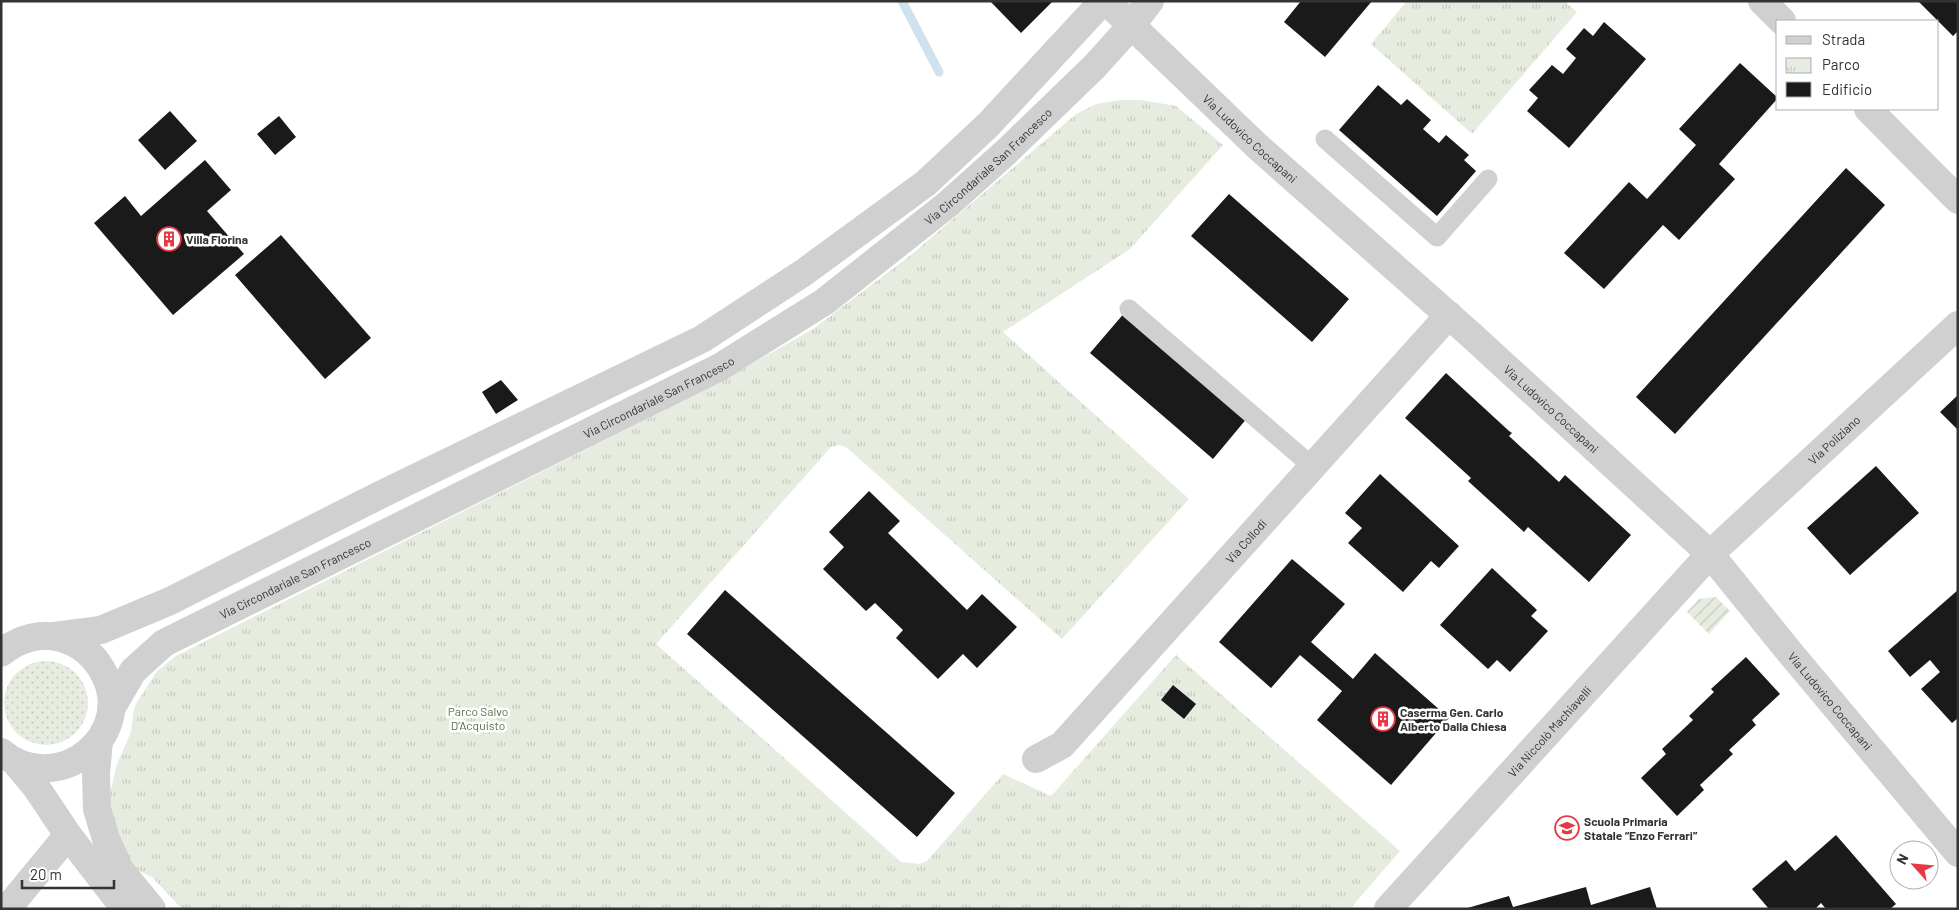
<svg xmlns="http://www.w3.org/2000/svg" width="1959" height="910" font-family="Barlow,sans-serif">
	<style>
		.grass { fill: url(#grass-dots) }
		.park { fill: url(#park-tufts) }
		.garden { fill: url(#garden-furrows) }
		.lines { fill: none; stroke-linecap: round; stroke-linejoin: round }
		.stream { stroke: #cfe2ee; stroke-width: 9 }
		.building { fill: #1a1a1a }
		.service { stroke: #d0d0d0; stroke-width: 19 }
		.minor { stroke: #d0d0d0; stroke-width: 28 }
		.tertiary { stroke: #d0d0d0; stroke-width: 28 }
		.labels { text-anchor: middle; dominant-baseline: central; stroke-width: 5; stroke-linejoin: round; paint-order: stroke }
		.street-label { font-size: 12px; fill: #333; stroke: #fff }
		.poi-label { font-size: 12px; font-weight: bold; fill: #333; stroke: #fff; text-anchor: start }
		.park-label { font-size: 12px; fill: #56703f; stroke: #fff }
	</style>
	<defs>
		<pattern id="grass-dots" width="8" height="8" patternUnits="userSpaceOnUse" patternTransform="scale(1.25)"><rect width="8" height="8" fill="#e6ecdf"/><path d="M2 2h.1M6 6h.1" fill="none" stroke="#c6cbc0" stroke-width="1.8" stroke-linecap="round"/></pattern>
		<pattern id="park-tufts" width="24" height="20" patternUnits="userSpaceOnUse" patternTransform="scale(1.25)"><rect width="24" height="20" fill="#e6ecdf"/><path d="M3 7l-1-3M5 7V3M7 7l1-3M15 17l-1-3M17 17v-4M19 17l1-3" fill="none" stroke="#c6cbc0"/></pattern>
		<pattern id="garden-furrows" width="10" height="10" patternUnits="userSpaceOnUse" patternTransform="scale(1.25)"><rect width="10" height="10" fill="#e6ecdf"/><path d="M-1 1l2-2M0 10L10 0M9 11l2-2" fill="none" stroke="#c6cbc0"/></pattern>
	</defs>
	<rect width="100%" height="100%" fill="#fff"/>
	<path class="grass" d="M4 703a42 42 0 1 1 84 0a42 42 0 1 1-84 0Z"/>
	<path class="park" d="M1407,1h157l13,11 -105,122 -101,-90z
		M1120,100h21l35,6 47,39 -93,104 -127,83 186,167 -127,140 -216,-192 -7,-2 -8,2 -175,197 245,218 18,2 8,-3 76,-87 48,22 125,-141 224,196 -50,58h-1168l-30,-32 -15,-7 -8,-10 -17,-39 -2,-27 7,-30 14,-32 3,-23 3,-7 20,-31 19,-15 544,-274 93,-53 98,-74 165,-141 20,-10z"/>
	<path class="garden" d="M1716,597l14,14 -21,23 -22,-22 12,-13z"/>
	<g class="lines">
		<path class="stream" d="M902,1l37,71"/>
	</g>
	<path class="building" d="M990,1h63l-32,32z
		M1301,1h71l-47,56 -41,-35z
		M1918,1h40v30l-5,5z
		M1604,22l42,37 -77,89 -42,-37 11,-13 -9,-8 23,-25 11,9 13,-16 -10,-9 18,-21 9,8z
		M1740,63l38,35 -59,66 16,15 -56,61 -16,-15 -59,64 -40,-36 65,-71 18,17 49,-54 -17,-16z
		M1378,85l23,20 6,-6 24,21 -8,9 16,14 7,-8 23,20 -5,5 12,11 -39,45 -98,-86z
		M170,111l27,30 -32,29 -27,-30z
		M279,116l17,21 -21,18 -18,-21z
		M205,160l26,30 -24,21 37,43 -71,61 -79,-92 31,-27 16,20z
		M1846,168l39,37 -210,229 -39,-37z
		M1229,194l120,105 -37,43 -121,-106z
		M281,235l90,103 -46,41 -90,-104z
		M1126,311l122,106 -35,42 -123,-106z
		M1446,373l63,58 3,2 -3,3 50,46 6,-7 66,60 -42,47 -61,-55 -4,5 -56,-51 3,-3 -66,-60z
		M501,380l17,20 -22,14 -14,-22z
		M1958,395v35l-18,-18z
		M1876,466l43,47 -69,62 -43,-47z
		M1380,474l79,72 -20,22 -8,-7 -28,31 -55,-49 14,-15 -17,-15z
		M869,491l31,30 -12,12 79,77 15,-16 35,33 -40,41 -14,-14 -25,25 -42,-41 7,-8 -28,-27 -9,8 -43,-42 21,-22 -15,-15z
		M1292,559l53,45 -34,38 42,37 22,-26 74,65 -58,67 -74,-65 25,-29 -42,-36 -29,33 -52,-46z
		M1492,568l45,42 -6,6 17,15 -38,41 -13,-12 -9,9 -48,-44z
		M725,590l230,203 -38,44 -230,-203z
		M1958,590v128l-6,5 -31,-34 19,-17 -10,-12 -20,17 -22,-26z
		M1746,657l34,37 -28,26 4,5 -27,25 4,4 -33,31 4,5 -27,26 -36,-38 25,-24 -4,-5 31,-29 -4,-4 25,-24 -3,-3z
		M1173,685l23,19 -12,15 -23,-19z
		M1836,835l60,69 -6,5h-64l-5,-6 -6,6h-46l-17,-20 34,-29 9,11z
		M1586,887l5,18 59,-18 7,22h-193l45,-13 4,11z"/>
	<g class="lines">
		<path class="service" d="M1325,139l112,98 51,-58
			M1129,309l184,158"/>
		<g class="minor">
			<path id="s1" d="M1106,1l151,145 214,189 239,219 82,101 166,198"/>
			<path d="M1762,1l20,20"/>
			<path d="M1868,109l90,91"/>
			<path id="s2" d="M1036,759l26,-14 387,-430"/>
			<path d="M7,909l61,-74"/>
			<path id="s3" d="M1388,909l322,-355 248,-229"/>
		</g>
		<g class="tertiary">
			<path d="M54,636l47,-6 69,-29 212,-107 320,-155 101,-66 123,-90 63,-59 114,-123"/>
			<path d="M1,653c17,-14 39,-21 60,-15 18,5 32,16 41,32 38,63 -44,130 -101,82"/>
			<path id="s4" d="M111,709l22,-38 31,-28 556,-276 104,-65 124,-98 57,-51 90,-87 36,-40 19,-25"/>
			<path d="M99,741l-3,32 1,36 9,30 14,31 32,39"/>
			<path d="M15,762l21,25 32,48 57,74"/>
		</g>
	</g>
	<defs>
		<g id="building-ring" transform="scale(1.25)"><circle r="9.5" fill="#fff" stroke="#e63946" stroke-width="1.5"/><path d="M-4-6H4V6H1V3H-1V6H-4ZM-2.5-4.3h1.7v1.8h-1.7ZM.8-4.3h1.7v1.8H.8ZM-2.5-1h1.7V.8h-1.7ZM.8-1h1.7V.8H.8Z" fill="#e63946"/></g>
		<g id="school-ring" transform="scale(1.25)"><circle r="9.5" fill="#fff" stroke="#e63946" stroke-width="1.5"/><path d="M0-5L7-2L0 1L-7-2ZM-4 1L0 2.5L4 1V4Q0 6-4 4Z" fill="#e63946"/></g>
	</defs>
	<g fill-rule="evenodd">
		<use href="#building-ring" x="169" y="239"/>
		<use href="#building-ring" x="1383" y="719"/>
		<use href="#school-ring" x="1567" y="828"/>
	</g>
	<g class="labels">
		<g class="street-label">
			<text stroke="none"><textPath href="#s1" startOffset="199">Via Ludovico Coccapani</textPath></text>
			<text stroke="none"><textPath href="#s4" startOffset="1042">Via Circondariale San Francesco</textPath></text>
			<text stroke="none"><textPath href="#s4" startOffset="638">Via Circondariale San Francesco</textPath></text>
			<text stroke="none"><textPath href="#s1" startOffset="604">Via Ludovico Coccapani</textPath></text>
			<text stroke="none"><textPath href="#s3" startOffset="648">Via Poliziano</textPath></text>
			<text stroke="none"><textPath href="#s2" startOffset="304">Via Collodi</textPath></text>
			<text stroke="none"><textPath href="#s4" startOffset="232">Via Circondariale San Francesco</textPath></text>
			<text stroke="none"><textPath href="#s1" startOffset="1009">Via Ludovico Coccapani</textPath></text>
			<text stroke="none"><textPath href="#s3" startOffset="240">Via Niccolò Machiavelli</textPath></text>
		</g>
		<g class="poi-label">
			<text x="186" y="239">Villa Florina</text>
			<text x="1400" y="712">Caserma Gen. Carlo<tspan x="1400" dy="14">Alberto Dalla Chiesa</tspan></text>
			<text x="1584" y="821">Scuola Primaria<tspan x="1584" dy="14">Statale “Enzo Ferrari”</tspan></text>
		</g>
		<g class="park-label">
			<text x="478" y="711">Parco Salvo<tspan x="478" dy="14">D’Acquisto</tspan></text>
		</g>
	</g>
	<rect width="1959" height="910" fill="none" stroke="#333333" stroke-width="5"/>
	<rect x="1776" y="20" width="162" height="90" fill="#ffffff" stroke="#adadad"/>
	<rect x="1786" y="36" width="25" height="8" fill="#d0d0d0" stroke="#adadad"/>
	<text x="1822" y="45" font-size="15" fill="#333333">Strada</text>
	<rect x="1786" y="58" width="25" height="15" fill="url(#park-tufts)" stroke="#adadad"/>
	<text x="1822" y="70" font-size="15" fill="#333333">Parco</text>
	<rect x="1786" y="82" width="25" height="15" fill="#1a1a1a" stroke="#adadad"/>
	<text x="1822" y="95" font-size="15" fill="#333333">Edificio</text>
	<g transform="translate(1914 865) rotate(297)"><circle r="24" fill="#ffffff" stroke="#adadad"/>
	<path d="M0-4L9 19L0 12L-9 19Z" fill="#e63946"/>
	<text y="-8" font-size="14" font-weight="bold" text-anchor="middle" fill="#333333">N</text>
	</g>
	<path d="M22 880v8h92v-8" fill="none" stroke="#333333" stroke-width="2.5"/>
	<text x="30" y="880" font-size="15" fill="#333333" stroke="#ffffff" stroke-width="4" paint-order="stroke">20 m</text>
</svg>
